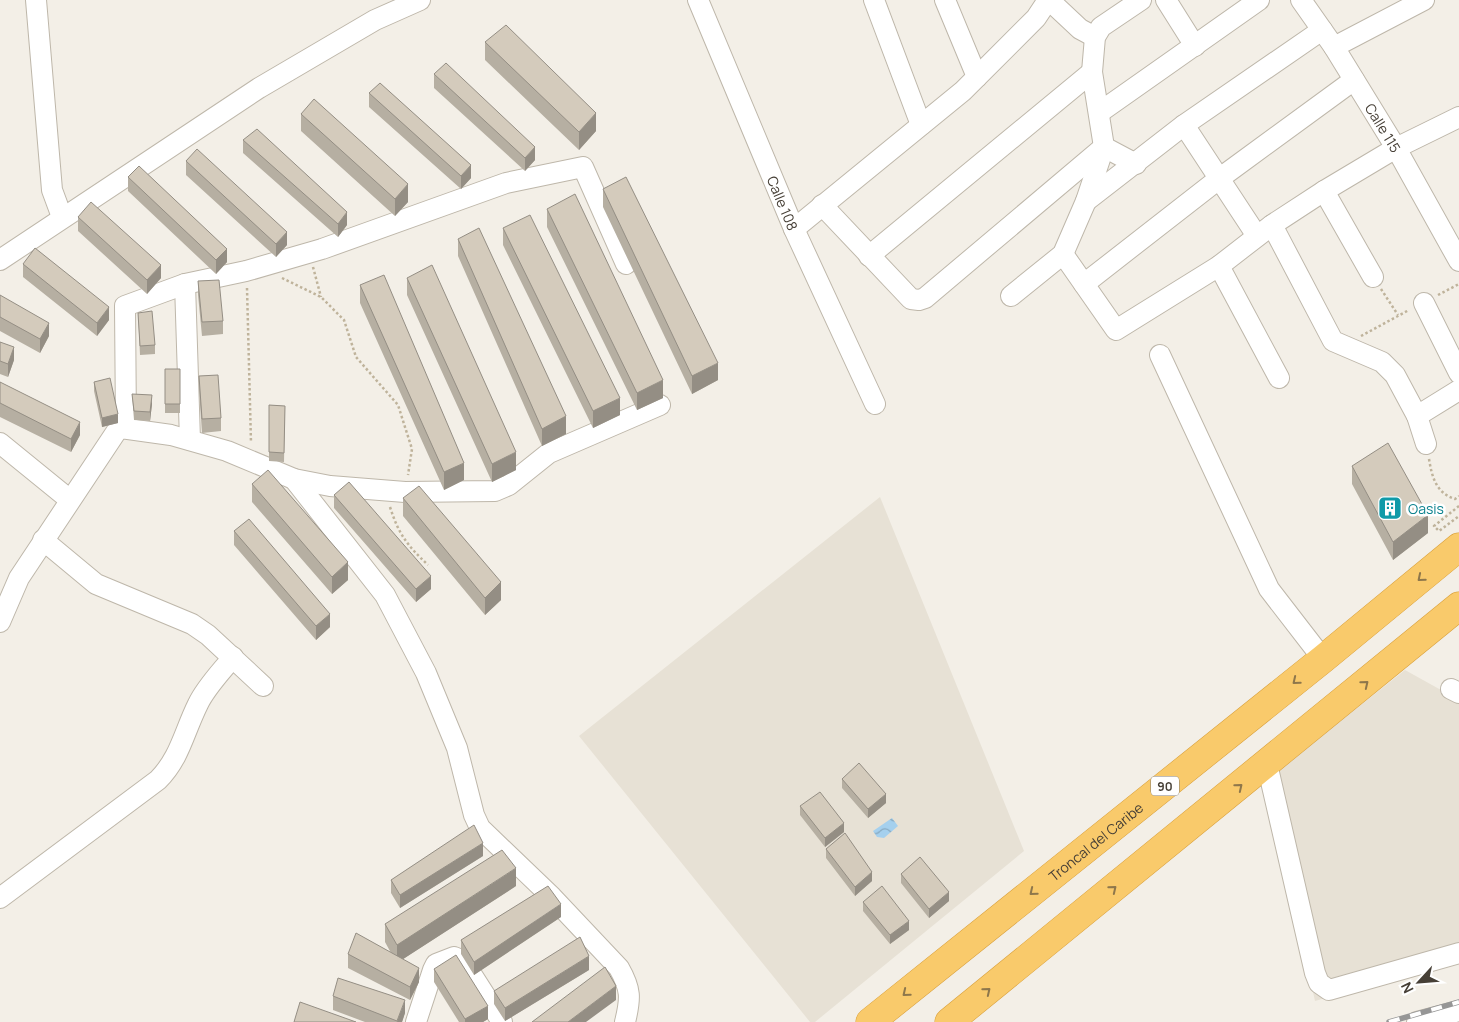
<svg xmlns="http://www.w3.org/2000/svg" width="1459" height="1022" font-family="Manrope,sans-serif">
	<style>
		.residential { fill: #e7e1d5 }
		.water { fill: url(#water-waves) }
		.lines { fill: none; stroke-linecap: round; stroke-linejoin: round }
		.minor-casing { stroke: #beb7aa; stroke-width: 22 }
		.highway-casing { stroke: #d89f3b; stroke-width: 29 }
		.path { stroke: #bfb39b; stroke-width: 2.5; stroke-dasharray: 2.5 2.5; stroke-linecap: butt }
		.minor { stroke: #fff; stroke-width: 20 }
		.highway { stroke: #f9ca6b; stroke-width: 28 }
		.rail-casing { stroke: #969696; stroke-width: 5.5 }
		.rail { stroke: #fff; stroke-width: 4; stroke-dasharray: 11; stroke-linecap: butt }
		.wall { fill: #b6afa2 }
		.shaded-wall { fill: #948e84 }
		.building { fill: #d4cbbc; stroke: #948e84 }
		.oneway { stroke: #8e774b }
		.labels { text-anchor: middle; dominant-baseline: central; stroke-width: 5; stroke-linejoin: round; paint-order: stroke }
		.shield { fill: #fff; stroke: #7e7972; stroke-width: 1 }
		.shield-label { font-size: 12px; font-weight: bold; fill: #463f36 }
		.street-label { font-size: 14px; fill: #463f36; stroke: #fff }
		.culture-label { font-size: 14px; fill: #0d838f; stroke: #fff; text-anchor: start }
	</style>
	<defs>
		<pattern id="water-waves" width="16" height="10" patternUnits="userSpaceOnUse" patternTransform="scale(1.25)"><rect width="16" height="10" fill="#a5d0ee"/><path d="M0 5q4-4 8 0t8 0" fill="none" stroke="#88aac2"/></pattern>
	</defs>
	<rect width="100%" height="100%" fill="#f3efe7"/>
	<path class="residential" d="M880,497l144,354 -209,171h-5l-231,-286z
		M1405,670l54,30v260l-144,41 -49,-221z"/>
	<path class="water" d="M892,818l6,8 -14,12 -7,-1 -4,-6z"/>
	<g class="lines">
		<g class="minor-casing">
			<g id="minor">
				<path d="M36,0l16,190 10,27"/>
				<path id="s1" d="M698,0l96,229 81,175"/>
				<path d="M874,0l47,125"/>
				<path d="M945,0l32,77"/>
				<path d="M1049,0l31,29 15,8"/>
				<path d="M1166,0l29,46"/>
				<path id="s2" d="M1301,0l33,47 62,101 63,113"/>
				<path d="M1334,47l90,-47"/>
				<path d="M1100,112l159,-112"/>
				<path d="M1184,125l73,111"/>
				<path d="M1324,191l49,86"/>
				<path d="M1086,201l98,-76 138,-95"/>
				<path d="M822,205l89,94 8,1 6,-2 179,-151 32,17"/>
				<path d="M1272,225l61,116 49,21 13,13 22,41 9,28"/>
				<path d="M794,229l169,-138 73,-73 12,-18"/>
				<path d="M1063,254l53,76 103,-64 53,-41 52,-34 72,-43 63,-31"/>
				<path d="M869,256l223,-184"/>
				<path d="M0,260l259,-172 116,-68 45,-20"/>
				<path d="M1219,266l60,112"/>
				<path d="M185,284l5,156"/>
				<path d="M1084,284l136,-106 134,-98"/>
				<path d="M1011,296l52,-42 23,-53 18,-54 -12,-75 3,-35 6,-10 40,-27"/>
				<path d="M1424,303l35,70"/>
				<path d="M1160,355l109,234 54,70"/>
				<path d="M1417,416l42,-26"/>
				<path d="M126,427l-1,-121 60,-22 61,-13 76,-22 184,-66 77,-16 43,97"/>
				<path d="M0,443l70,57"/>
				<path d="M294,479l91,116 41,78 31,75 17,67 6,13 72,69 67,71c12,21 12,30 6,54"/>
				<path d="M43,540l53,44 96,40 16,11 55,51"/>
				<path d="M0,622l19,-44 97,-146 5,-4 50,7 56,16 67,28 36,7 75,6 90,-1 14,-6 40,-32 111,-48"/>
				<path d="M1451,689l8,4"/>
				<path d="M1267,764l48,209 4,10 10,7 130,-37"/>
				<path d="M0,898l158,-118c22,-22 26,-48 40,-76 8,-17 23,-32 35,-47"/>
				<path d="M416,1022l17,-52 3,-6 18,-7 9,4 39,61"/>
				<path d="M1417,1022l42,-11"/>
			</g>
		</g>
		<g class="highway-casing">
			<g id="highway">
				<path id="s3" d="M870,1022l453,-363 136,-112"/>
				<path d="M949,1022l510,-416"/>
			</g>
		</g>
		<path class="path" d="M313,267l8,30
			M282,278l39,19 23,23 12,37 42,48 14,44 -4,26
			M247,288l4,155
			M1381,289l17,26
			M1438,295l21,-11
			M1361,336l48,-26
			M1429,459c3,18 7,34 26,40l4,-3
			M1459,506l-25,20 5,5 20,-15
			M390,507c9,28 17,38 38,58"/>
		<use href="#minor" class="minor"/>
		<use href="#highway" class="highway"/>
		<g class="rail-casing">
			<path id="rail" d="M1389,1022l70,-20"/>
		</g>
		<use href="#rail" class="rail"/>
	</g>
	<path class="wall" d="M485,42l111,89 -17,19 -94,-90z
		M434,74l101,86 -10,11 -91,-83z
		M369,93l102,85 -10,11 -92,-82z
		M301,114l107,88 -13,14 -94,-85z
		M243,140l104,85 -9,12 -95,-84z
		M186,161l101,84 -11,12 -90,-82z
		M128,177l99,85 -11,12 -88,-83z
		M603,189l115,191 -26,14 -89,-187z
		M547,209l116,189 -26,12 -90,-183z
		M78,217l83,61 -14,16 -69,-63z
		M503,228l117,187 -27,13 -90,-183z
		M458,239l108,195 -24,12 -84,-190z
		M23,264l86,56 -12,16 -74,-59z
		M407,278l109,192 -24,12 -85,-187z
		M198,281l25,40v13l-21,2 -4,-41z
		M360,285l104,195 -20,10 -84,-187z
		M0,295l49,41 -9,17 -40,-22z
		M138,313l17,32v9l-15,1z
		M0,342l14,18 -6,17 -8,-3z
		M165,369h15v44h-15z
		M199,376l22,42v13l-19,2 -3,-44z
		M0,382l80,53 -9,17 -71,-35z
		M94,382l24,41 -16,4 -8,-36z
		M132,394l20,10 -2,17 -16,-1z
		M269,405l16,1 -1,56 -15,-1z
		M1352,466l76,67 -35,27 -41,-76z
		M252,484l96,96 -16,14 -80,-92z
		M334,495l97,94 -15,13 -82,-94z
		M403,498l98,102 -16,15 -82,-99z
		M234,531l96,96 -14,13 -82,-95z
		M842,779l44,24 -18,15 -26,-30z
		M800,806l44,26 -19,15 -25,-32z
		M826,849l46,32 -17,15 -29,-38z
		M483,856l-83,52 -9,-15v-13z
		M901,874l48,27 -20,17 -28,-35z
		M516,886l-113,73 16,23 -9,18 -62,-32v-14l43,-1 -6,-11v-18z
		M863,902l46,28 -19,14 -27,-33z
		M561,917l-87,58 -13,-21v-14z
		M434,969l54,50 -5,3h-24l-25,-40z
		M589,970l-84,51 -11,-17v-13z
		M333,996l72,17 -3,9h-37l-32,-12z"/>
	<path class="shaded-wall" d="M596,113v18l-17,19v-18z
		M535,147v13l-10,11v-13z
		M471,165v13l-10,11v-13z
		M408,184v18l-13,14v-17z
		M347,212v13l-9,12v-13z
		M287,232v13l-11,12v-13z
		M227,249v13l-11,12v-14z
		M161,265v13l-14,16v-14z
		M109,307v13l-12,16v-13z
		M49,323v13l-9,17v-14z
		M14,347v13l-6,17v-13z
		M718,363v17l-26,14v-18z
		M663,380v18l-26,12v-17z
		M152,395v9l-2,17v-9z
		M620,398v17l-27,13v-17z
		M118,414v9l-16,4v-9z
		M566,416v18l-24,12v-17z
		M80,422v13l-9,17v-13z
		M516,452v18l-24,12v-18z
		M464,463v17l-20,10v-18z
		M1428,515v18l-35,27v-18z
		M348,562v18l-16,14v-17z
		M431,576v13l-15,13v-13z
		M501,582v18l-16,15v-17z
		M330,614v13l-14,13v-14z
		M886,794v9l-18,15v-9z
		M844,823v9l-19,15v-9z
		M483,843v13l-83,52v-13z
		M516,868v18l-119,77v-18z
		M872,872v9l-17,15v-9z
		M949,892v9l-20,17v-9z
		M561,904v13l-87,58v-13z
		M909,921v9l-19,14v-9z
		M589,956v14l-84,51v-13z
		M419,968v14l-9,18v-13z
		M616,986v14l-30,22h-18z
		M405,1000v13l-3,9h-5z
		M488,1006v13l-5,3h-18v-3z"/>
	<path class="building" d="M506,25l90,88 -17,19 -94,-90z
		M446,63l89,84 -10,11 -91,-84z
		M380,83l91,82 -10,11 -92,-83z
		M314,99l94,85 -13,15 -94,-85z
		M257,129l90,83 -9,12 -95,-84z
		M197,149l90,83 -11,12 -90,-83z
		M139,166l88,83 -11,11 -88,-83z
		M626,177l92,186 -26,13 -89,-187z
		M575,194l88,186 -26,13 -90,-184z
		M91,202l70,63 -14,15 -69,-63z
		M530,215l90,183 -27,13 -90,-183z
		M479,228l87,188 -24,13 -84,-190z
		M35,248l74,59 -12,16 -74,-59z
		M432,265l84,187 -24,12 -85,-186z
		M384,275l80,188 -20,9 -84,-187z
		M219,280l4,41 -21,1 -4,-41z
		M0,295l49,28 -9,16 -40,-22z
		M152,311l3,34 -15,1 -2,-33z
		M0,342l14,5 -6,17 -8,-3z
		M165,369h15v35h-15z
		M218,375l3,43 -19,1 -3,-43z
		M110,378l8,36 -16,4 -8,-36z
		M0,382l80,40 -9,17 -71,-36z
		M132,394l20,1 -2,17 -16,-1z
		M269,405l16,1 -1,47 -15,-1z
		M1388,443l40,72 -35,27 -41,-76z
		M268,470l80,92 -16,15 -80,-93z
		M349,482l82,94 -15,13 -82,-94z
		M419,486l82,96 -16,16 -82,-100z
		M249,519l81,95 -14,12 -82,-95z
		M859,763l27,31 -18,15 -26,-30z
		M820,792l24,31 -19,15 -25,-32z
		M474,825l9,18 -83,52 -9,-15z
		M845,833l27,39 -17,15 -29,-38z
		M502,850l14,18 -119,77 -12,-21z
		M920,857l29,35 -20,17 -28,-35z
		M548,886l13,18 -87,58 -13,-22z
		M882,886l27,35 -19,14 -27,-33z
		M356,933l63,35 -9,19 -62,-33z
		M580,937l9,19 -84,52 -11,-17z
		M456,955l32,51 -23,13 -31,-50z
		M605,967l11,19 -48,36h-36z
		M338,978l67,22 -8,21 -64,-25z
		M300,1002l56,20h-62z"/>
	<defs><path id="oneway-chevron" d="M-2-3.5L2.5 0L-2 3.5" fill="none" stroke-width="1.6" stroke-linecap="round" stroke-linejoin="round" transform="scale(1.25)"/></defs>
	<g class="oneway">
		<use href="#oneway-chevron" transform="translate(1421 578) rotate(140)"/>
		<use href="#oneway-chevron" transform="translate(1296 681) rotate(141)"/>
		<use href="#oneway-chevron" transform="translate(1365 684) rotate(-39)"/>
		<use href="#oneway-chevron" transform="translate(1239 787) rotate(-39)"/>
		<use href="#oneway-chevron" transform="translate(1113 889) rotate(-39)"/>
		<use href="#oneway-chevron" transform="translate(1033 892) rotate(141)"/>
		<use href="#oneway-chevron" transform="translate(987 991) rotate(-39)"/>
		<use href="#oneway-chevron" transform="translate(906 993) rotate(141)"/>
	</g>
	<defs>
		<g id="building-square" transform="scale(1.25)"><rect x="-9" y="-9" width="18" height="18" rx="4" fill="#0f9aa8" stroke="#fff"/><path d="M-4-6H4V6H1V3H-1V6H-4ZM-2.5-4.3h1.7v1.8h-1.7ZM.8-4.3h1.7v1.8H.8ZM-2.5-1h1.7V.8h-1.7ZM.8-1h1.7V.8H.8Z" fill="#fff"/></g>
	</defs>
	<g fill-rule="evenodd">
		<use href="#building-square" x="1390" y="508"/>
	</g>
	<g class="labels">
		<rect class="shield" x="1151" y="776.5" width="28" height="19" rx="4"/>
		<g class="shield-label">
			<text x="1165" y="786">90</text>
		</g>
		<g class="street-label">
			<text stroke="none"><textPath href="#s2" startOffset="152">Calle 115</textPath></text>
			<text stroke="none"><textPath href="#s1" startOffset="220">Calle 108</textPath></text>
			<text stroke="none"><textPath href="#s3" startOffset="289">Troncal del Caribe</textPath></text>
		</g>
		<g class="culture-label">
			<text x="1408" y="508">Oasis</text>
		</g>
	</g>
	<g transform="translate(1419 982) rotate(244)" stroke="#ffffff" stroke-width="4" paint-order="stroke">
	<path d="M0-4L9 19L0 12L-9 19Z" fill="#463f36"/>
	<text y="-8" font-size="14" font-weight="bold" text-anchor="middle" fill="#463f36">N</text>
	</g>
</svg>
